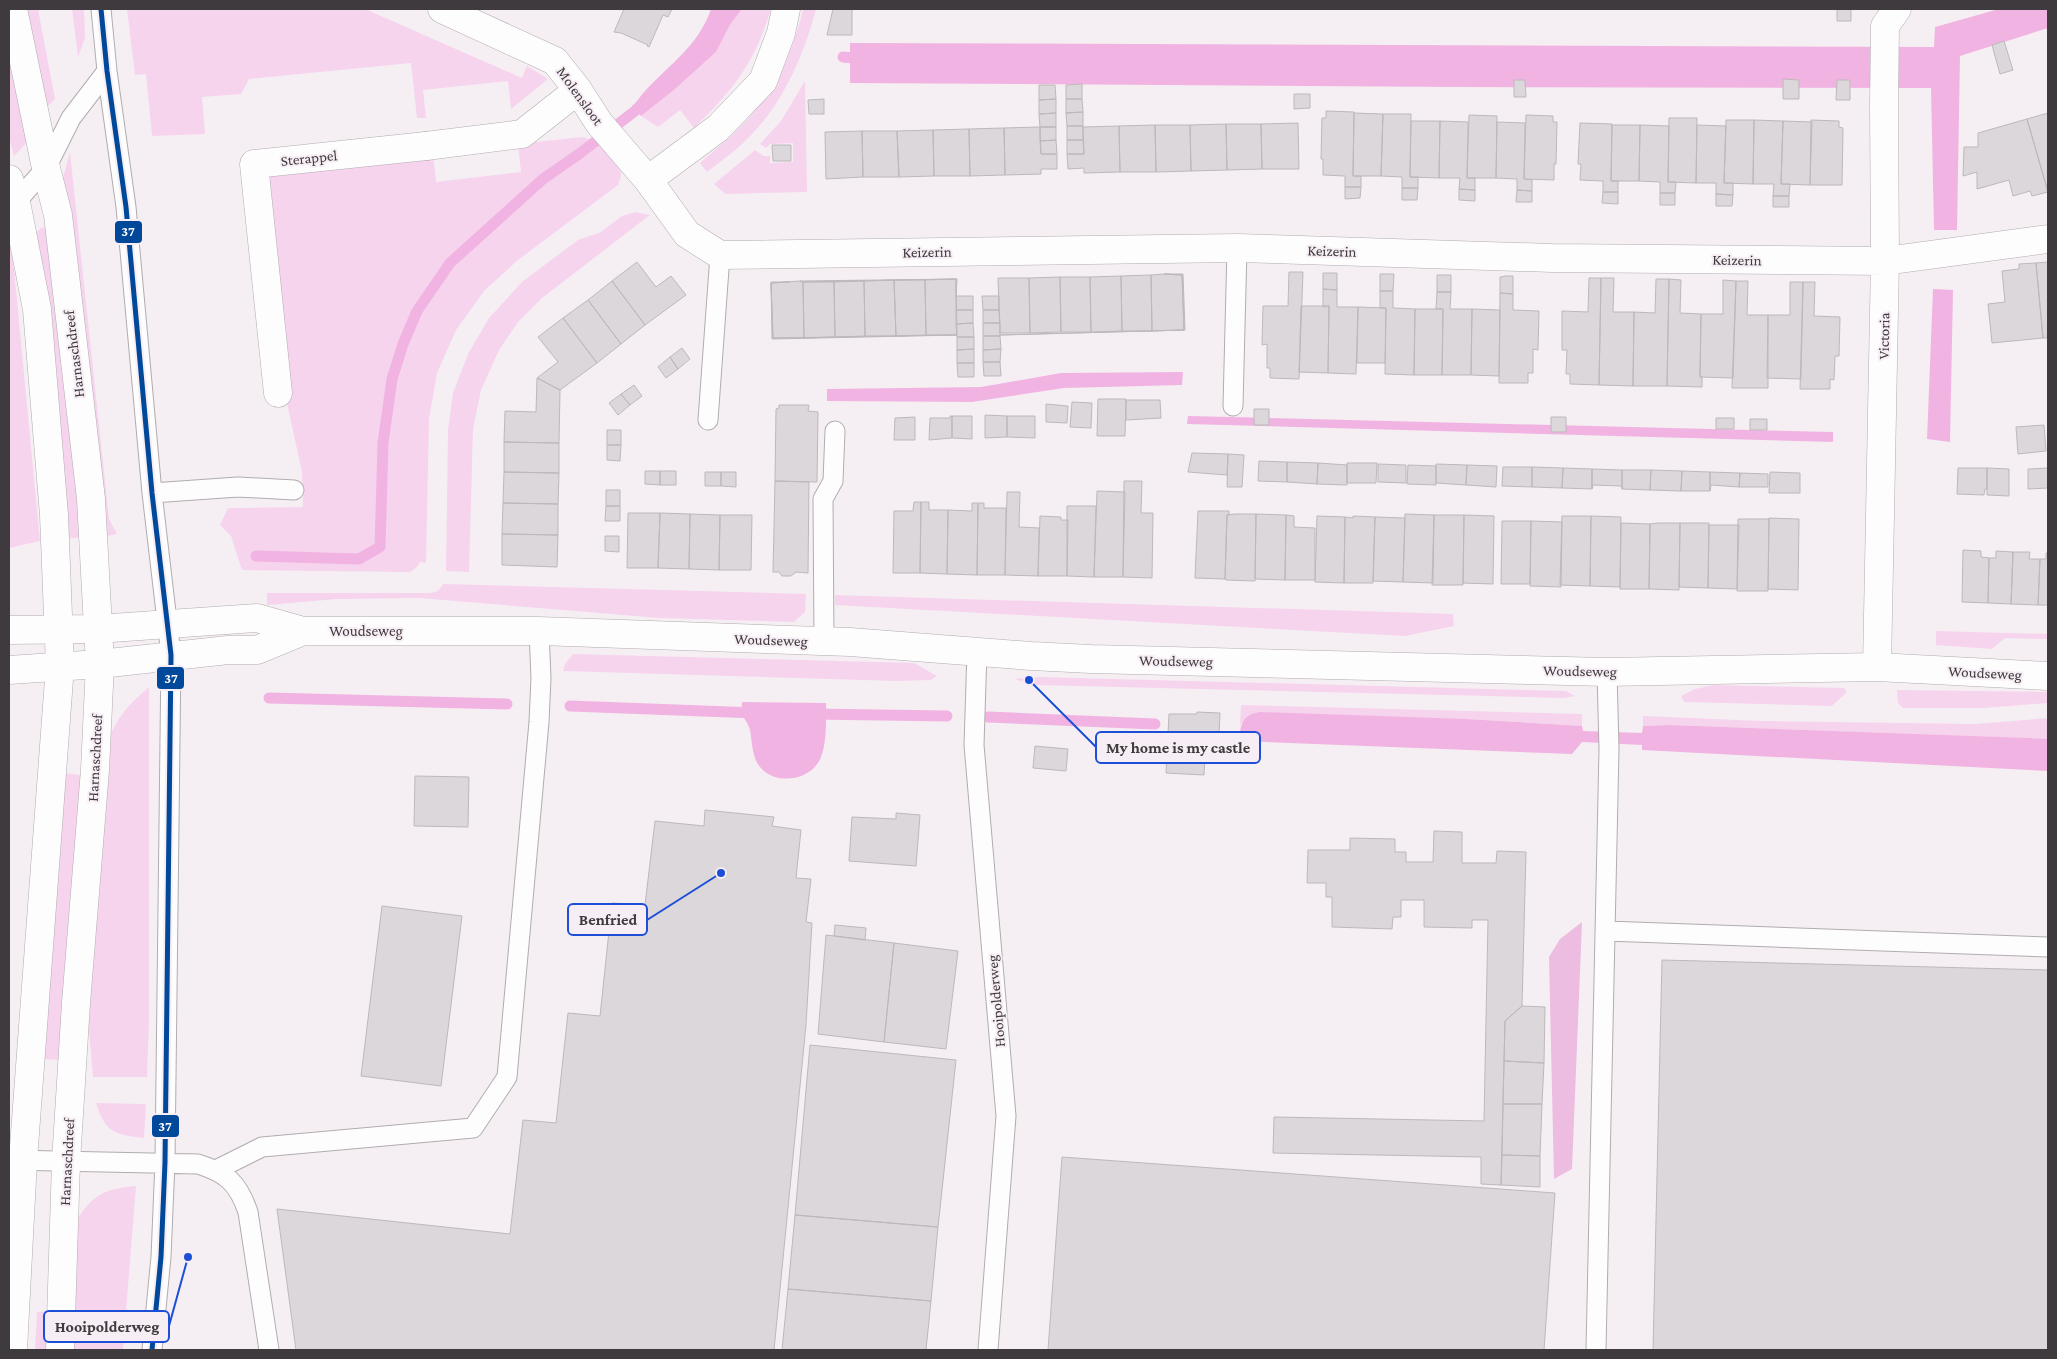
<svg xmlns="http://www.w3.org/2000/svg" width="2057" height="1359" font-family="'Crimson Pro',serif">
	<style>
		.green { fill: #f7d4ee }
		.forest { fill: #edbce1 }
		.water { fill: #f1b4e2 }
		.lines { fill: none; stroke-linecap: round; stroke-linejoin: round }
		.stream { stroke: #f1b4e2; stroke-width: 11 }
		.building { fill: #dcd7da; stroke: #bdb8bb }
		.service-casing { stroke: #b1acaf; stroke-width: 21 }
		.pedestrian-casing { stroke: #b1acaf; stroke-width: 29 }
		.minor-casing { stroke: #b1acaf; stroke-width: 29 }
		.tertiary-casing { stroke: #b1acaf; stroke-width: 29 }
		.service { stroke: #fefdfd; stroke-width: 19 }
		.pedestrian { stroke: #fefdfd; stroke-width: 28 }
		.minor { stroke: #fefdfd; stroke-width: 28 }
		.tertiary { stroke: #fefdfd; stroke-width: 28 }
		.bus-1-casing { stroke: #f7edf4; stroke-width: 9 }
		.bus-1 { stroke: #004899; stroke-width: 5 }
		.labels { text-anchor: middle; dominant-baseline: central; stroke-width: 4; stroke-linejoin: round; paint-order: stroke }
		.street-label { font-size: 15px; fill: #3e3a3d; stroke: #f7edf4 }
		.leader { fill: none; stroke: #1d4ed8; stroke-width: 2 }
		.callout-dot { fill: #1d4ed8; stroke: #f7edf4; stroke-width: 2 }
		.callout { fill: #f7edf4; stroke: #1d4ed8; stroke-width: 2 }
		.callout-label { font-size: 16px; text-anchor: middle; font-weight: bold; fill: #3e3a3d }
		.line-badge { stroke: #f7edf4; stroke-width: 2 }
		.badge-label { font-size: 14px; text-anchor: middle; font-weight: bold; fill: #fff }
	</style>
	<rect width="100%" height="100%" fill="#f5eff3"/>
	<path class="green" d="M22,9h16l17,90 -7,7z
		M72,9h12l1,29 -7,19z
		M127,9h238l157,69 5,-12 21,13 -37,30 -3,-28 -85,9 3,28h-9l-6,-55 -162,16 -8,15 -39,3 3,37 -53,2 -6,-62 -11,1z
		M742,9h29c-17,55 -36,79 -77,119l-14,-18 -22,17 -17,-11 33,-26 42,-38 14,-27z
		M803,9h13c-13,50 -36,101 -75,136 -11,10 -23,18 -34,27l-7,-9c13,-12 28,-23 40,-36 33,-32 53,-74 63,-118z
		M9,58l20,82 -15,16 -5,-19z
		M805,81l2,111 -82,2 -11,-10 41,-34 9,6h6v7l23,-1v-19l-23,1 -4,4 -6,-4 21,-23z
		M582,137c15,3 38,21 39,37 0,3 -2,8 -3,11l-100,75 -33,30 -29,40 -19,43 -8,46 -3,144 -6,-1 -3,5 -7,5 -168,-2 -11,-34 -11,-11 8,-17 75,-1 -1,-35 -16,-73 -22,-227 169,-19 3,29 85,-10 -3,-28z
		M70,152l39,367 8,15 -10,2 -21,-135 -24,-220z
		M636,212l14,3 -108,83 -24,24 -19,28 -18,40 -8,39 -4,143 -23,-1 2,-141 5,-37 15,-39 21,-36 34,-37 55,-41 23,-8 21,-16z
		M46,227l35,310 -16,2 -30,-305 6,-6z
		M9,235l5,34 26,272 -31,7z
		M443,584l363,10 -1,18 -11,10 -135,-4 -240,-20 -82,1 -70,6v-12h164l7,-2z
		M835,595l618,19 1,12 -49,10 -570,-31z
		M1936,631l112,3v5l-43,-1 -13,11 -56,-4z
		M573,654l341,9 23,13 -6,4 -35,1 -333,-10 2,-7z
		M1040,677l526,14 9,5 -11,2 -529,-13 -21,-6z
		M1714,685l130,3 3,4 -15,14 -148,-4 -3,-6 14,-7z
		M149,687v333l-2,57h-54l-7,-81 20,-250c11,-29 20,-39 43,-59z
		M1897,690l151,2v11l-63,5h-82l-5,-5z
		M1241,705l341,9v12l-115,-7 -221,-2 -6,8z
		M1643,716l119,5 214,3 72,-6v21l-378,-14 -27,1z
		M63,773l18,2 -20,285 -19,-1z
		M96,1103l50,1 -2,34c-28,-3 -39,-5 -48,-35z
		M136,1186l-13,163 -52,1 3,-125c17,-30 29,-36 62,-39z
		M49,1311v39h-14l2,-38z"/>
	<path class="forest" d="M1582,922l-10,247 -18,10 -5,-222 11,-18z"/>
	<path class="water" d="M711,9h31l-12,16 -14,27 -42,38 -33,26 -9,-10c5,-4 8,-10 13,-15 25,-27 54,-46 66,-82z
		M1999,9h49v19l-88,28 -3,174h-23l-3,-142 -477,-1 -604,-4v-40l1084,4 1,-20z
		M1933,289l20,1 -3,152 -23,-3z
		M1183,372l-1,13 -118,3 -92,14 -145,-1v-12l154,-2 80,-14z
		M1188,416l645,16v10l-646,-18z
		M742,702l84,1c0,17 1,39 -5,54 -9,24 -45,29 -61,10 -8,-9 -8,-26 -10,-37 -4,-13 -10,-11 -8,-28z
		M1260,712l207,7 115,7 1,5 59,2 1,-7 27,-1 359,13 19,1v32l-406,-21v-5l-60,-3 -10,12 -333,-13c2,-17 2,-26 21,-29z"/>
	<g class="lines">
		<path class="stream" d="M843,57l22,2
			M256,556l103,3 21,-12 3,-104 9,-64 11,-35 14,-33 33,-48 93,-84 36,-25 69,-53
			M269,698l238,6
			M570,706l186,7
			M812,714l135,2
			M988,717l167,7"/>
	</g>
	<path class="building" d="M624,9h48l-4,8 -5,-2 -14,32 -2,-1 1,-1 -27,-12 -7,-1z
		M833,9h19v26h-25z
		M1837,9h14v12h-14z
		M2004,41l9,29 -13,4 -8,-29z
		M1783,79l16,1v19h-16z
		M1514,80h11l1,17h-12z
		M1837,80h13v20h-14z
		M1082,84v15h-16v-14z
		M1039,85h16l1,14 -17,1z
		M1294,94h16v14l-16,1z
		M824,99v15h-15l-1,-14z
		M1056,99v14l-17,1v-14z
		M1066,99h16l1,13 -17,1z
		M1326,111l28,1 -1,64h8v11h-16v-11l-22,-1v-16h-2l1,-41h4z
		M1083,112v14h-16l-1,-13z
		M1056,113v14h-16l-1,-13z
		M1354,113l29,1 -2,62h-28z
		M2048,113v79l-21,-73z
		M1383,114h28l-1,63h8v11h-16v-11l-21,-1z
		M1469,115l28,1 -1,62h-29z
		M1526,115l27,1v6h4l-1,42h-2v16l-30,-1z
		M1669,118h28l-1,65 -28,-1z
		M2027,119l21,73 -16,4 -2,-5 -17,5 -4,-16 -32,9v-17l-14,4 1,-29h14v-14z
		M1726,120h28l-1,64 -29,-1z
		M1754,120l29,1 -2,63h9l-1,12h-16l1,-12h-21z
		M1811,120l28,1v6l4,1 -1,57h-32z
		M1411,121h29l-1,57 -29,-1z
		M1440,121l28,1 -1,56h8v12l-16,-1 1,-11h-21z
		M1783,121l29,1 -2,63 -29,-1z
		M1497,122l28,1 -1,56 8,1v11l-15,-1v-11l-21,-1z
		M1298,123l1,46h-37l-1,-45z
		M1580,123l32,1 -1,57h7v11h-15v-11l-23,-1 1,-16h-3z
		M1226,124l1,46 -36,1 -1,-46z
		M1226,124h35l1,45 -35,1z
		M1155,125l1,47h-36l-1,-46z
		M1155,125h35l1,46 -35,1z
		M1612,125h28l-1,56h-28z
		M1640,125l29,1 -1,56h8l-1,11h-15v-11l-21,-1z
		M1697,125l29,1 -2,57h9v12l-17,-1v-11h-20z
		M1067,126h16v14h-16z
		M1119,126l1,46 -36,1v-5l-16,1 -1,-15h17l-1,-27z
		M1040,127h16v13l-16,1z
		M1040,127l1,27h16v15h-16v5l-36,1 -1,-47z
		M1004,128l1,47 -35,1 -1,-47z
		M969,129l1,47h-36l-1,-46z
		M933,130l1,46 -35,1 -2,-46z
		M862,131l1,46 -37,2 -1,-47z
		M862,131h35l2,46h-36z
		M1056,140l1,14h-16l-1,-13z
		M1067,140h16l1,14h-17z
		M772,145h19v16h-18z
		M1345,187h16l-1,11 -15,1z
		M1402,188h16l-1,12h-15z
		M1459,189l16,1v11l-16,-1z
		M1517,190l15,1v11h-16z
		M1603,192h15v12l-16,-1z
		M1660,193h15v12h-15z
		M1716,194l17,1 -1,11h-16z
		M1773,196h16v11h-16z
		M637,262l19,25 15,-11 15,19 -41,30 -33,-44z
		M2048,262v76h-5l-7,-75z
		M2036,263l7,75 -51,5 -4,-39 17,-2 -3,-31 17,-2v-5z
		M1289,272h14l-4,107 -29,-1v-10h-3v-24l-5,1 1,-39h25z
		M1323,273h14v17l-14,-1z
		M1164,274l18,1 2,55 -32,1 -1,-56z
		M1164,274h19l2,56 -185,5 184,-5 -2,-55z
		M1380,274h14l-1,17h-13z
		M1151,275l1,56h-30l-1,-55z
		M1437,275h14v17h-14z
		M1121,276l1,55 -31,1 -1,-55z
		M1506,276h7v18l-13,-1v-16z
		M1060,277l1,55 -31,1 -1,-55z
		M1060,277h30l1,55h-30z
		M998,278h31l1,55h-30z
		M1589,278h12l-2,107 -29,-1v-10h-4l1,-24h-5v-39l26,1z
		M1601,278h13l-1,34h21l-1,74 -34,-1z
		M956,279l1,56h-31l-1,-55z
		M956,279l-153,3 -3,-1 157,-2 -1,18z
		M1656,279h13l-2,107h-34l1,-74 21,1z
		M1669,279l12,1 -1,33 21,1 -1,63h2v10l-35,-1z
		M894,280l2,56h-31l-1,-55z
		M894,280h31l1,55 -30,1z
		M1723,280l13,1 -3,97 -33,-1 1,-63h22z
		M612,281l33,44 -24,19 -33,-44z
		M800,281l3,1 1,56h-31l-2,-55z
		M864,281l1,55 -30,1 -1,-55z
		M1736,281h12l-1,34h21v73h-36z
		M771,282h19l-19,1 2,55 184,-3 -185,4z
		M803,282h31l1,55 -31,1z
		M1790,282h13l-2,97 -34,-1 1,-63h22z
		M1803,282h12l-1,34 26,1 -1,39h-4l-1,24 -4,-1v10h-30z
		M1323,289l14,1v17h21l-2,67 -28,-1 1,-67 -6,1z
		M1380,291h13v17l22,1 -1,66 -29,-1 1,-66h-6z
		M1437,292h14l-1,17h22l-1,66h-29l1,-66h-7z
		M1500,293l13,1v16l26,1 -1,39 -5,-1v24h-5v10h-29z
		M956,296h17v14h-17z
		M982,296h17v14h-16z
		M588,300l33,44 -24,19 -34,-45z
		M1301,306h28l-1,67 -29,-1z
		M1358,307l28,1 -1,55h-28z
		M1415,309h28l-1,66h-28z
		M1472,309l28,1 -1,66 -28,-1z
		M956,310h17v13l-17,1z
		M983,310h16l1,13h-17z
		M563,318l34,45 -37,27 -23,-12 21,-16 -20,-25z
		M973,323l1,14h-17l-1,-13z
		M983,323h17v13h-17z
		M983,336h17l1,13 -18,1z
		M957,337h17v12l-17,1z
		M682,348l8,11 -12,10 -8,-12z
		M974,349v14h-17v-13z
		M1001,349l-1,13h-17v-12z
		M670,357l8,12 -12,9 -8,-11z
		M983,362h17l1,14h-17z
		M957,363h17v14h-16z
		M537,378l23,12 -1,53 -55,-1 1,-31 31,1z
		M634,385l8,11 -12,9 -9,-11z
		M621,394l9,11 -12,10 -9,-12z
		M1098,399h28l-1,37h-28z
		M1126,400h34l1,18 -35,2z
		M1072,402l20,1 -1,25 -21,-1z
		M1046,404l22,2 -1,17 -21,-1z
		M779,405h30l-1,6 10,1 -1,70 -42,-1 1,-72 3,-1z
		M1254,409h15v16h-15z
		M985,415l22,1v21l-22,1z
		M950,416h2v22l-23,2 1,-22h20z
		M952,416h20v23l-20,-1z
		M1007,416h28v22l-28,-1z
		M915,417v23h-21l1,-22z
		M1551,417h15v15h-15z
		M1716,418h18v11h-18z
		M1750,419h17v11h-17z
		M2044,425l2,26 -28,3 -2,-27z
		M607,430h14v15h-14z
		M504,442l55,1v30l-55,-1z
		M607,445h14l-1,16 -13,-1z
		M1192,453l36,1 -1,21 -39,-3z
		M1228,454l16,1 -2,32h-15z
		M1259,461l28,1v20l-29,-1z
		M1287,462l31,1 -1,21 -30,-2z
		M1318,463l29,2v20l-30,-1z
		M1347,463h30l-1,20h-29z
		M1378,464l28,1v18l-28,-1z
		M1436,464l31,1 -1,20 -30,-2z
		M1408,465l28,1v19l-29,-1z
		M1467,465l30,1 -1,21 -30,-2z
		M1503,467h29v20l-30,-1z
		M1532,467l31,1 -1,20 -30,-1z
		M1563,468l29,1v20l-30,-1z
		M1958,468h29v21h-2l-1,6 -27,-1z
		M1987,468l22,1v27l-22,-1z
		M2048,468v20l-20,1v-20z
		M1592,469l30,1v19l-1,-3 -28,-1 -1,4z
		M1622,470h29l-1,20 -28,-1z
		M1651,470l31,1 -1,20 -31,-1z
		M645,471h15v14l-15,-1z
		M660,471h16v14h-16z
		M1682,471l28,1v19h-29z
		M504,472l55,1 -1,31 -55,-1z
		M705,472h16v14h-16z
		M721,472h15v15l-15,-1z
		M1710,472l30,1 -1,14 -28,-2 -1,6z
		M1770,472l30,1v20h-31z
		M1740,473l28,1v13h-29z
		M775,481l34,1 -1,91 -12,-1 -5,4h-9l-3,-4h-6z
		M1124,481h18l-1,32h12l-1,65 -29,-1z
		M606,490h14v16h-14z
		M1097,491l28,1 -2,85h-29z
		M1007,492h13l-1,35 20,1 -1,48 -33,-1z
		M914,502h7l-1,71h-27l1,-62h19z
		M921,502h8v8h19l-1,64 -27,-1z
		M503,503l55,1v31l-56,-1z
		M972,503h6l-1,72 -30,-1 1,-64 24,1z
		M978,503h6v5h22l-1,67h-28z
		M606,506h14v15h-15z
		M1067,506h29l-2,71 -27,-1z
		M1198,511h31v4h-2l-2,64 -30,-1z
		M628,513h32l-2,55h-31z
		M660,513l30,1 -1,55 -31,-1z
		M690,514l30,1 -1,55 -30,-1z
		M1235,514h21l-1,67 -29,-1 -1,-1 2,-64z
		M1256,514l30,1 -1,65 -30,-1z
		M1405,514l29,1 -1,68 -30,-1z
		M720,515h32l-1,55h-32z
		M1286,515l8,1v11l21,1v52h-30z
		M1434,515h30l-1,70h-31z
		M1464,515l30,1 -1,68 -30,-1z
		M1040,516l21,1v3h7l-1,56h-29z
		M1317,516l28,1 -1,66 -29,-1z
		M1353,516l22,1 -2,66h-29l1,-66 8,1z
		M1562,516h29l-1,70 -30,-1z
		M1591,516l30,1 -1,70 -30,-1z
		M1375,517l30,1 -2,64 -30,-1z
		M1769,518l30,1 -1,71 -30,-1z
		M1738,519h31l-1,72h-31z
		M1502,521h29l-1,63h-29z
		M1531,521l31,1 -1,65 -31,-1z
		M1621,523l29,1 -1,65h-29z
		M1657,523h23l-1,67 -30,-1 1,-65z
		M1680,523h29l-1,65 -29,-1z
		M1709,525h30l-2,64 -29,-1z
		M502,534l56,1 -1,32 -55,-2z
		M605,536h14v16l-14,-1z
		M1963,550l18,1v6l8,1 -1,45 -26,-1z
		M1996,551l17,1 -2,52 -23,-1 1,-45h7z
		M2013,552h17l-1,7h11l-2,46 -27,-1z
		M2046,553h2v52h-10l2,-46h6z
		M1197,712l23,1 -2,45 -13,-1 -1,18 -38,-2 3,-59h28z
		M1035,746l33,3 -2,22 -33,-3z
		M415,776l54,1 -1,50 -54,-1z
		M705,810l69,7 -2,9 29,4 -5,48 15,1 -5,43 6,1 -6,102 -32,325h-478l-19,-141 233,25 13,-114 33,3 12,-110 32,3 12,-113 33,2 10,-84 49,5z
		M896,813l24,2 -4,51 -67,-5 3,-44 44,2z
		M1434,831l28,1v31h34l1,-12 29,1 -4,154 -17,15 -4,164 -20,-1v-27l-208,-4 1,-36 210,4 4,-201h-16v8l-48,-1v-27h-23v17h-8l-1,12 -60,-2v-30h-6v-14h-19l1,-33h42v-12l45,1v13h11v10h27z
		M382,906l80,10 -21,170 -80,-10z
		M835,925l31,3 -1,12 -31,-4z
		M826,935l68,8 -10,99 -66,-8z
		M894,943l64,8 -12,98 -62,-7z
		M1662,960l386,10v380h-395z
		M1522,1006l23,1 -1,56 -40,-2 1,-40z
		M810,1045l146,15 -18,167 -143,-12z
		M1504,1061l40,2 -2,41h-39z
		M1503,1104h39l-2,52 -38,-1z
		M1502,1155l38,1v31l-39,-2z
		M1062,1157l493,36 -11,157h-496z
		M795,1215l143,12 -7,74 -143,-12z
		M788,1289l143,12 -5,49h-144z"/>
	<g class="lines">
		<g class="service-casing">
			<path id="service" d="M101,9l6,62 19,136 26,286 19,162 -6,507 -4,95 -9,93
				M16,202l30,-34 25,-50 36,-47
				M1233,406l4,-158
				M708,420l12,-165
				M152,493l86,-6 56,3
				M824,642l-1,-143 10,-18 2,-50
				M977,651l-3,94 32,371 -18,234
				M1606,931l442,16
				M9,1160l189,4c29,9 40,19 50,48l21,138
				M216,1170l46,-23 211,-19 34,-51 32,-355 2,-44 -2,-47
				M1596,1350l13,-601 -2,-77"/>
		</g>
		<g class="pedestrian-casing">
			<path id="pedestrian" d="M278,393l-24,-229 172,-18"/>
		</g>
		<g class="minor-casing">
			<path id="minor" d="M442,9l113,52 23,29 21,33 49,57 39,54 33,21 517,-7 315,10 333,3 163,-22
				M426,146l96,-12 56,-44
				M648,180l70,-52 45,-47 18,-48 5,-24
				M9,630l88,-1 160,-11 46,13h236l311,11 181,14 60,3 516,13 270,-5 171,9
				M1877,667l8,-406 -1,-155 1,-80 12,-17
				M9,670l91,-6 128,-14h29l46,-19"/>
		</g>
		<g class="tertiary-casing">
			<path id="tertiary" d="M13,9l33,159 12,47 33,284 9,165 -5,106 -19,233 -10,159 -6,188
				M9,179l7,23 21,107 17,206 6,151 -37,494 -10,190"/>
		</g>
		<use href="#service" class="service"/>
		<use href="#pedestrian" class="pedestrian"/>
		<use href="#minor" class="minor"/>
		<use href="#tertiary" class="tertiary"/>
		<g class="bus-1-casing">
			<path id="bus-1" d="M101,9l6,62 19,136 26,286 19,162 -6,507 -4,95 -9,93"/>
		</g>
		<use href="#bus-1" class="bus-1"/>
	</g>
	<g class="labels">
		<g class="street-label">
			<text transform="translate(580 96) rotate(54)">Molensloot</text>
			<text transform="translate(309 158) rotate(-6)">Sterappel</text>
			<text transform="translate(1332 251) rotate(2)">Keizerin</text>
			<text transform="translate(927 252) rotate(-1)">Keizerin</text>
			<text transform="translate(1737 260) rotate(1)">Keizerin</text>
			<text transform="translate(1884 336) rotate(-89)">Victoria</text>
			<text transform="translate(74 354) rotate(-97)">Harnaschdreef</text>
			<text x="366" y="631">Woudseweg</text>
			<text transform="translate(771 640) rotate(2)">Woudseweg</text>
			<text transform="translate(1176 661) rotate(1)">Woudseweg</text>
			<text transform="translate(1580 671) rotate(1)">Woudseweg</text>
			<text transform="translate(1985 673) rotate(3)">Woudseweg</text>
			<text transform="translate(95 758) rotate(-87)">Harnaschdreef</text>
			<text transform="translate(996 1001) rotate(-95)">Hooipolderweg</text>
			<text transform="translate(67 1162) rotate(-87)">Harnaschdreef</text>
		</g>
	</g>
	<path class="leader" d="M1029 680L1096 747M721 873L647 920M188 1257L169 1326"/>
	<g class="callout-dot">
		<circle cx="1029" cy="680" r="5"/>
		<circle cx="721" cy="873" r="5"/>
		<circle cx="188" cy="1257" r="5"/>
	</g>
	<g class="callout">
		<rect x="1096" y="732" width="164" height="31" rx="5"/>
		<rect x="568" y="904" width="79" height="31" rx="5"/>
		<rect x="44" y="1311" width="125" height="31" rx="5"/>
	</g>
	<g class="callout-label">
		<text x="1178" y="753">My home is my castle</text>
		<text x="608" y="925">Benfried</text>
		<text x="107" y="1332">Hooipolderweg</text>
	</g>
	<g class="line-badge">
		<rect x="114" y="220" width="29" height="24" rx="5" fill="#004899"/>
		<rect x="156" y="666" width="29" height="24" rx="5" fill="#004899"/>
		<rect x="151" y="1114" width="29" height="24" rx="5" fill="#004899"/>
	</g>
	<g class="badge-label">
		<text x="128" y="236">37</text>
		<text x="171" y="683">37</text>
		<text x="165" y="1131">37</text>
	</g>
	<rect width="2057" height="1359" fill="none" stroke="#3e3a3d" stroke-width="20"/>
</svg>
